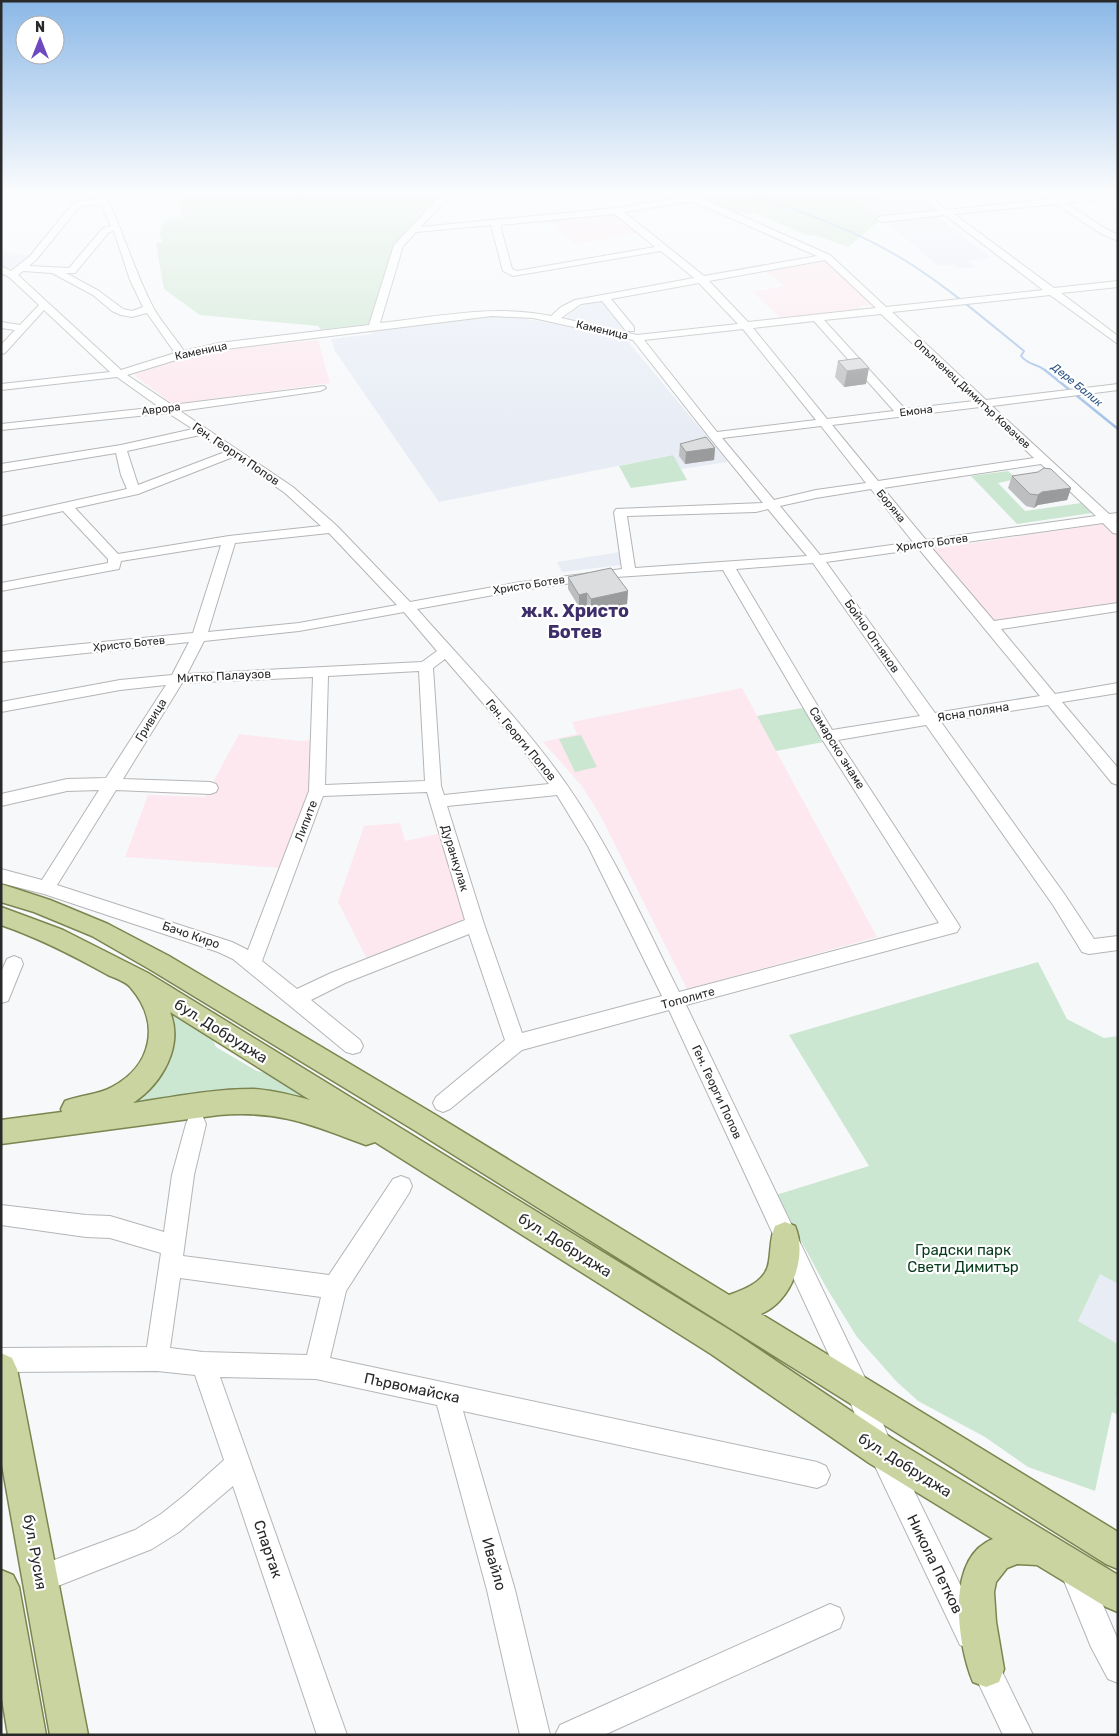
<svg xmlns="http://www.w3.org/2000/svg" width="1119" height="1736" font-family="Rubik,sans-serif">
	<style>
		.built { fill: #e7ecf5 }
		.education { fill: #fde8ef }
		.green { fill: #cce7d1 }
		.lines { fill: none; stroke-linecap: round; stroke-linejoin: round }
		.stream-far1 { stroke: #9fbee5; stroke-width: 2 }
		.stream { stroke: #9fbee5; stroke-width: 2.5 }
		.minor-casing { stroke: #b4b5b7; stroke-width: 2 }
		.major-casing { stroke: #7b854f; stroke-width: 3 }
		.minor { fill: #fff; fill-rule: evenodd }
		.major { fill: #cad4a1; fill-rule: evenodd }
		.wall { fill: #bdbec0 }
		.shaded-wall { fill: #9a9b9c }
		.building { fill: #dcdddf; stroke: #9a9b9c }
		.labels { text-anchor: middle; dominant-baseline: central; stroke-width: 4.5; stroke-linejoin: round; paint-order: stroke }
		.far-street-label { font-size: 11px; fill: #29292a; stroke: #fff }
		.far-water-label { font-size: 11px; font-style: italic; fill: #274f81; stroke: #fff }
		.street-label { font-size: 12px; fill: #29292a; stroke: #fff }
		.near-street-label { font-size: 15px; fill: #29292a; stroke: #fff }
		.near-park-label { font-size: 15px; fill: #073a1b; stroke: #fff }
		.district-label { font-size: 18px; font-weight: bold; fill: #3e2e6a; stroke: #fff }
	</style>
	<rect width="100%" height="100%" fill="#f7f8fa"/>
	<path class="built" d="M917,196l20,16 -59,6 -17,-17z
		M936,216l55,42 -24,3 9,7h-19l-4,-4 -15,2 -52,-45z
		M1,251l30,5 -17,14 -13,-5z
		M604,301l24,31 -64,-13 9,-8 10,-6z
		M498,316l16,1 36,6 76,16 102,123 -47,7 -9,-14 -233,47 -104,-151 -4,-12 41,-5v-3z
		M620,552l1,13 -59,7 -5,-10z
		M1100,1274l18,10v60l-40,-23z"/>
	<path class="education" d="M613,214h4l22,19 -63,11 -30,-23z
		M827,261l44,44 -13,1 3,3 -79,10 -29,-27 31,-6 -18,-14z
		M318,340l12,43 -157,21 -38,-28 3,-4 65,-20z
		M1104,524l14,13v66l-123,19 -62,-73z
		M742,688l135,249 -190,52 -88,-176 -18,-28 -38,-43 34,-8 -5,-12z
		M239,734l60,7 15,-1 -1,49 -30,79 -158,-11 23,-62 57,2z
		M400,823l5,18 37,-8 25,90 -99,38 -30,-59 26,-76z"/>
	<path class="green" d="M178,194h266l-48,51 -26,79 -49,6 -3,-4 -118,-11 -36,-26 -8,-45 7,-3 -3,-6 2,-10h2v-5l19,-1z
		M693,194h190l3,5 -25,2 19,19 -32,27 -33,-12 -5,1 -58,-24 -14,3z
		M673,455l14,25 -56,8 -12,-22z
		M1008,471l9,8 -19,4 27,28 56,-8 11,10 -75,11 -46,-48z
		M808,707l21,34 -53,10 -19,-35z
		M581,735l16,32 -22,5 -16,-33z
		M1038,962l29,57 37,19 14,-2v248l-18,-10 -22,47 40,23v50l-2,5 2,2v14l-6,-3 -17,79 -67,-24 -43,-30 -67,-36 -22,-20 -39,-44 -31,-50 -50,-92 93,-29 -80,-131z
		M162,1005l50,33 4,9 41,24 14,3 65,39 -213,-7 20,-13z"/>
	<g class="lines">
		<path class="stream-far1" d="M281,194l21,2 33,-2
			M749,194c50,17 101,34 147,61 46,27 87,63 128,96l-3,5c8,10 16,7 25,15"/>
		<path class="stream" d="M1045,370l73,59"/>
		<g class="minor-casing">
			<path id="minor" d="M442,194h9l-30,33 196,-19 67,-11 -4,-3h12l138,61 56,52 157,-17 -98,-75 -64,7 -4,-3 4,-3 56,-5 -17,-17h9l17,16 153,-16h19v4l-52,5 40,26 12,6v6l-18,-8 -44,-29 -102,10 100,74 64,-7v6l-57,6 57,43v8l-68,-49 -158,17 94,88 132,-16v6l-126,16 117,108 9,-1v8h-2l2,2v11l-5,-1 -10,-10 -172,24 63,74 124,-18v8l-117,18 54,65 63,-11v10l-56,9 56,66v17l-6,-2 -64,-78 -107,17 124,173 29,44 24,-3v14l-29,4 -7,-2 -29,-47 -127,-180 -88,15 119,182 3,5 -3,5 -271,73 181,377 24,62 89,181 4,10 -4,10 -10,4 -10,-4 -88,-185 -24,-64 -179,-386 -147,40 -72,59 -7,3 -7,-3 -3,-6 3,-6 69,-57 -36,-106 -124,49 -34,17 49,40 3,6 -3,6 -7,2 -7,-2 -113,-93 -15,-7 -174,-58 -43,-11v-14l41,11 57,-90 -32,1 -66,15v-12l66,-15 39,-1 60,-93 -46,5 -119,22v-10l119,-22 52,-5 17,-33 -188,20v-10l192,-19 28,-88 -100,16 -2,8 -118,22v-8l107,-20v-4l-45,-48 -62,14v-8l126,-28 -6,-14 -5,-22 -115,19v-8l120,-19 72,-16 -25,-16 -167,17v-6l158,-17 -42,-30 -116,13v-6l109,-12 -66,-62 -39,43 -4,1v-9l14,-15 -14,-2v-6l19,3 19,-20 -30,-28 -8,-4v-7l10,5 19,-15 44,-54 30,-4 4,3c17,35 27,72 45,106 8,15 21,29 31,44l35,-8 150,-18 25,-80zM692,201l125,55 -113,20 -80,-64zM101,204l10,22 -8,2 -34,40 -40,-2 7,-6 44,-54zM615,214l40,33 -138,24 -5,-2 -12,-44zM491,225l12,46 10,5 148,-25 33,27 -119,22 -14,7 -10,9c-56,-12 -114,1 -171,7l23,-77 13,-14zM114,231l16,49 13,27 -11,4 -9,-2 -24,-18 -33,-18h9l34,-41zM825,260l51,48 -128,14 -39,-41zM23,271l29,2 41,22 19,16 9,4 11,2 15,-4 28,40 -54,17 -103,-95zM699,283l39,41 -101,11 -76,-17 20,-14 21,-3 24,30h8v-4l-23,-28zM881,314l93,87 -69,8 -81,-89zM492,316l41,2 100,22 77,98 53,65 -147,6 -2,3 8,57 -101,13 -111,20 -73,-76 -44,-39 -113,-76 140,-20 6,-3 -2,-2 -152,19 -45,-30 75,-23zM814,321l80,90 -67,8 -74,-91zM743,329l73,91 -99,12 -73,-92zM980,407l54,51 -156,23 -46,-56zM821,426l45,57 -50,7 -42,10 -52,-62zM200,435l25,17 -87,33 -11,-34zM233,457l52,36 36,33 -92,10 -111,18 -43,-46 63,-14zM1041,464l55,52 -170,24 -43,-52zM871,489l42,53 -93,13 -40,-49 36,-8zM768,509l39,47 -172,12 -8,-52 129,-4zM329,533l68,72 -98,18 -91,9 27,-89zM919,549l121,147 -105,17 -109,-151zM813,563l107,153 -88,14 -96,-161zM723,570l97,166 119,187 -260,69c-35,-70 -67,-142 -112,-207 -44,-63 -99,-118 -150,-176l104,-19 95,-13zM404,612l33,39 -15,11 -235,12 17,-33 95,-10zM445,659l75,87 29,38 -105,11 -3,-9 -8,-118zM419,671l6,110 -100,4 3,-109zM313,677l-4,114 -61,159 -16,-8 -175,-57 59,-95 94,4 6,-2 2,-4 -2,-4 -6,-2 -87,-3 59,-96zM427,792l38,128 -134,53 -34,16 -35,-28 61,-165zM557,795l31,51 74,150 -140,37 -38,-109 -37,-118z
				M14,956l7,3 2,5 -15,37 -7,2v-31l6,-13z
				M196,1115l7,2 3,7 -12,51 -11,81 146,19 64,-96 8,-3 8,3 3,7 -3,7 -63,98 -16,67 487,104 9,4 4,9 -4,9 -9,4 -354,-77 52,179 35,145h-30l-33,-145 -50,-185 -121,-26 -96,-2 127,358h-30l-84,-249 -54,46 -27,17 -112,44 -10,-4 -4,-10 4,-10 105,-39 26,-16 24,-19 39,-35 -29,-85 -38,-4 -156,1v-24l146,-1 14,-94 -51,-15 -24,-1 -85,-12v-20l85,10 24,1 54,16 8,-57 14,-51 3,-7zM180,1278l141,19 -14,58 -104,-3 -33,-4z
				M1074,1557l10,4 34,79v43l-10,-4 -17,-32 -31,-76 4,-10z
				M830,1604l10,4 4,10 -4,10 -236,107h-49l5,-10z
				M983,1649l10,4 40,82h-30l-34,-72 4,-10z"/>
		</g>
		<g class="major-casing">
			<path id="major" d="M1,884l49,16 58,24 61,32 265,158 295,181c17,-6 38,-14 40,-34 2,-12 1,-23 6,-35l10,-4 10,4c13,30 -3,75 -34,88l357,218v37l-12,-5 -692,-434 -263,-160 -59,-34 -58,-24 -33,-10z
				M1,907l62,23 85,43 585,359 160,107 225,136v37l-12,-5 -69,-42 -20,-1 -10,4 -11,14 -2,10 2,30 8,47 -5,13 -13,5 -13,-5c-16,-39 -28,-124 20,-143l-124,-76 -158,-109 -336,-212 -9,3c-55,-20 -86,-35 -147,-30l-218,29v-24l61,-8 -1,-3 4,-8c15,-6 33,-6 47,-14 40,-21 49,-64 19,-99 -4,-6 -16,-10 -23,-13 -34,-19 -69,-37 -107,-50zM170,1012l140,88c-19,-5 -38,-10 -57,-11 -40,0 -81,8 -120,14 29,-19 51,-57 37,-91z
				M1,1353l11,5 5,11 71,366h-38l-49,-276z
				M1,1570l12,5 6,12 27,148h-38l-7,-42z"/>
		</g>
		<use href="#minor" class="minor"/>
		<use href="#major" class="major"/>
	</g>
	<path class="wall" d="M838,361l28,23 -22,3 -9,-10z
		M680,444l35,4 -1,12 -29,4 -6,-8z
		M1012,476l59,12 -4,12 -29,5 -4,3 -8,-2 -18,-18z
		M568,577l60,14 -1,13 -36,8 -4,-6 -8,1 -11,-18z"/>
	<path class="shaded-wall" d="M869,368l-3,16 -22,3 3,-16z
		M715,448l-1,12 -29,4 1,-12z
		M1071,488l-4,12 -29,5 -4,3 4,-13 4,-3z
		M628,591l-1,13 -36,8v-13z
		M587,593v13l-8,1v-12z"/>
	<path class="building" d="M860,358l9,10 -22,3 -9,-10z
		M706,437l9,11 -29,4 -6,-8z
		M1044,468l7,1 20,19 -29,4 -4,3 -8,-1 -18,-18 26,-4z
		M611,568l17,23 -37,8 -4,-6 -8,2 -11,-18z"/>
	<linearGradient id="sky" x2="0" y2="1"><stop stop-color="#8bb8e7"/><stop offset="0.44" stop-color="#fbfcfd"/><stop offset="1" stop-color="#fbfcfd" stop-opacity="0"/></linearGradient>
	<rect width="1119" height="437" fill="url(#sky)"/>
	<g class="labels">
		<g class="far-street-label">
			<text transform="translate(602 330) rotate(13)">Каменица</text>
			<text transform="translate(201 351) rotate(-12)">Каменица</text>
			<text transform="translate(972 394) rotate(43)">Опълченец Димитър Ковачев</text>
			<text transform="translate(161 409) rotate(-7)">Аврора</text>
			<text transform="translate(916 411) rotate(-7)">Емона</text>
			<text transform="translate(891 506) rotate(51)">Боряна</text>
			<text transform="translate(932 543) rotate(-8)">Христо Ботев</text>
			<text transform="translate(529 585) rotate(-9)">Христо Ботев</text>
			<text transform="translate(129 644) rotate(-6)">Христо Ботев</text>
		</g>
		<g class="far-water-label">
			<text transform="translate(1077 385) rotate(39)">Дере Балик</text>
		</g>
		<g class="street-label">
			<text transform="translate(236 454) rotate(34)">Ген. Георги Попов</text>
			<text transform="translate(872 636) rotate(55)">Бойчо Огнянов</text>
			<text transform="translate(224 676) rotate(-3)">Митко Палаузов</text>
			<text transform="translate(973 712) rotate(-9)">Ясна поляна</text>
			<text transform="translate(151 720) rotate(-58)">Гривица</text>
			<text transform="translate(521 740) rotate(50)">Ген. Георги Попов</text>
			<text transform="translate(837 748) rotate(58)">Самарско знаме</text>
			<text transform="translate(306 821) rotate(-69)">Липите</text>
			<text transform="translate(455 858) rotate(73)">Дуранкулак</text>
			<text transform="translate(191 935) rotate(19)">Бачо Киро</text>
			<text transform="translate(688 998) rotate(-15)">Тополите</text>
			<text transform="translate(717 1092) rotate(65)">Ген. Георги Попов</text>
		</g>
		<g class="near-street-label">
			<text transform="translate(221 1031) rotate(32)">бул. Добруджа</text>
			<text transform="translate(565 1245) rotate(32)">бул. Добруджа</text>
			<text transform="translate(412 1388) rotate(12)">Първомайска</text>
			<text transform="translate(905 1465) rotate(32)">бул. Добруджа</text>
			<text transform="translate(268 1549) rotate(71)">Спартак</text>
			<text transform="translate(35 1552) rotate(80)">бул. Русия</text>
			<text transform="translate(494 1564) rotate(74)">Ивайло</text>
			<text transform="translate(935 1564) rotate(64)">Никола Петков</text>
		</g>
		<g class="near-park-label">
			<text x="963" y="1250">Градски парк<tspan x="963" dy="17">Свети Димитър</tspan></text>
		</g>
		<g class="district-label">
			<text x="575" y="611">ж.к. Христо<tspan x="575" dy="21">Ботев</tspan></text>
		</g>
	</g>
	<rect width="1119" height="1736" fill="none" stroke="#29292a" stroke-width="5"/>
	<g transform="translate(40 40)"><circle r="24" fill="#ffffff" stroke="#a9a9aa"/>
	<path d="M0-4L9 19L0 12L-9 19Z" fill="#6c49c1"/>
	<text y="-8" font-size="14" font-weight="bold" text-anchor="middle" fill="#29292a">N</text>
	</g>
</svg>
